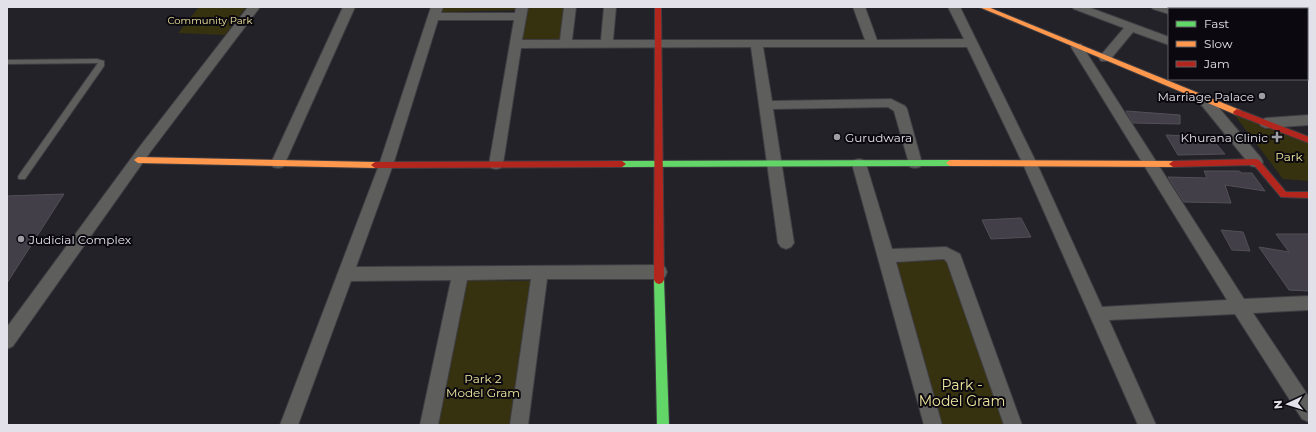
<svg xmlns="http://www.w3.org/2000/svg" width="1316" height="432" font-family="Montserrat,sans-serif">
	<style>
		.green { fill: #36320f }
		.building { fill: #423f49; stroke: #525056 }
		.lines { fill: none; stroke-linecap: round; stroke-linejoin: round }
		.lane-casing { stroke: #3f3d42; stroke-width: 2 }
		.street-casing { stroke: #3f3d42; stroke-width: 2 }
		.fast-casing { stroke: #3f3d42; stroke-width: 2 }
		.slow-casing { stroke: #3f3d42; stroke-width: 2 }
		.jam-casing { stroke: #3f3d42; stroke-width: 2 }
		.lane { fill: #5e5e5d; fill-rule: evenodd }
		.street { fill: #5e5e5d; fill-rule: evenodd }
		.fast { fill: #63d668; fill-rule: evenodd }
		.slow { fill: #ff974d; fill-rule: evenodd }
		.jam { fill: #b3261e; fill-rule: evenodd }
		.poi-dot { fill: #9f9ea5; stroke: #0b090f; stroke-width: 1.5 }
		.labels { text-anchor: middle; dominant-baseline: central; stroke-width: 4; stroke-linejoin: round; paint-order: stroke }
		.far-park-label { font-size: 10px; fill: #efe79e; stroke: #0b090f }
		.poi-label { font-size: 12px; fill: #e2e0e8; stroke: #0b090f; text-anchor: end }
		.park-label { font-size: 12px; fill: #efe79e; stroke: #0b090f }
		.near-park-label { font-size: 14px; fill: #efe79e; stroke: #0b090f }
	</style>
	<rect width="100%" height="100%" fill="#232228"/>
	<path class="green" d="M199,7h47l-21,28 -47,-2z
		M443,7h75l-1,3 -76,2z
		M524,7h44l-3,35h-47z
		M1233,113l76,31v37l-26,-2z
		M947,260l58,165h-65l-45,-160 6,-3z
		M464,280l69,1 -16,144h-81z"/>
	<path class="building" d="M1126,111l54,4v9l-47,-1z
		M1166,135l44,2 15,17 -47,1z
		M1204,171h35l3,2h10l13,18 -40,-6 6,18 -47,-1 -16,-25 39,1z
		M64,194l-57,89v-87z
		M1021,218l10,19 -40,2 -9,-19z
		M1221,230l22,2 7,19 -18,-1z
		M1276,234h33v57l-20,-1 -30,-43 30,5z"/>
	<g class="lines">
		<g class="lane-casing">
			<path id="lane" d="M97,59l7,2v5l-79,113h-6l-1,-2 1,-2 79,-112 -91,1v-4z"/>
		</g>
		<g class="street-casing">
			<path id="street" d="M248,7h12l-109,144 -138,195 -6,3v-22l134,-182z
				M343,7h12l-70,156 -2,4 -5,1 -5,-1 -2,-4z
				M431,7h12l-2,6h74l1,-6h12l-6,33h38l4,-33h12l-4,33h29l3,-33h12l-3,33h252l-12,-33h12l12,33 87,-1 -16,-32h12l77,157 65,143 125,-7 -156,-253 2,-3h8l163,255 65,-3v14l-56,3 56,84v25l-7,-3 -67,-105 -126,6 47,105h-18l-115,-261 -56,-117h-204l9,54 119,-2 14,7 2,3 15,54 -2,4 -5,1 -5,-1 -16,-56 -6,-4 -115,2 21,134 -3,4 -5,2 -5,-2 -3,-4 -27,-196 -230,1 -18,116 -2,4 -5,1 -5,-1 -2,-4 25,-144h-76l-45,145 -37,102 303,-2 6,2 2,5 -2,5 -6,2h-112l-19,146h-18l21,-146 -64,1 -29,145h-18l31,-145 -100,1 -53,144h-18l99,-260z
				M1072,7h16l81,30v8l-36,-13 -24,29h-8l-2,-3 2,-3 23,-27 -50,-19z
				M1151,7h17l5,2h-4v5l-16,-5z
				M1287,7h12l2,2h-12z
				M1307,17h2v8h-2z
				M1307,40h2v8h-2z
				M1204,95l5,1 52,62 2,4 -2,4 -5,1 -5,-1 -52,-64 -1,-3 1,-3z
				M1309,115v10l-43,3 -5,-2 -2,-3 2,-3 5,-2z
				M859,159l5,1 2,4 26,85 54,-2 14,7 62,171h-18l-57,-163 -3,-3 -48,3 46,163h-18l-72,-261 2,-4z"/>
		</g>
		<g class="fast-casing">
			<path id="fast" d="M950,160l4,3 -4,3 -328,1 -4,-3 4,-3z
				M659,276l3,1 2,3 5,145h-12l-3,-145 2,-3z"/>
		</g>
		<g class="slow-casing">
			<path id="slow" d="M979,7h9l252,103 1,2 -4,3 -3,-1z
				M138,157l237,5 4,3 -4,3 -237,-5 -4,-3z
				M950,160l223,1 4,3 -4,3 -223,-1 -4,-3z"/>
		</g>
		<g class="jam-casing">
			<path id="jam" d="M655,7h6l3,273 -2,3 -3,1 -3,-1 -2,-3z
				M1237,109l72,28v6l-75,-29 -1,-2z
				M1256,159l3,1 27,32h23v6l-28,-1 -27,-32 -81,2 -4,-3 4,-3z
				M622,161l4,3 -4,3 -247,1 -4,-3 4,-3z"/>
		</g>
		<use href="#lane" class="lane"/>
		<use href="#street" class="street"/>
		<use href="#fast" class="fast"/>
		<use href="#slow" class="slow"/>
		<use href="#jam" class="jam"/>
	</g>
	<g class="poi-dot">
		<circle cx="1262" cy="96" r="4"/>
		<circle cx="837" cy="137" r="4"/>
		<path d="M1275 131h4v4h4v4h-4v4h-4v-4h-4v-4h4z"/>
		<circle cx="21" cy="239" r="4"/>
	</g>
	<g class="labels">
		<g class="far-park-label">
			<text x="210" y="20">Community Park</text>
		</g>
		<g class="poi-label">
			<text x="1254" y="96">Marriage Palace</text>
			<text x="845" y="137" text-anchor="start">Gurudwara</text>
			<text x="1268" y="137">Khurana Clinic</text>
			<text x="29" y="239" text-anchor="start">Judicial Complex</text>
		</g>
		<g class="park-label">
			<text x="1289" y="156">Park</text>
			<text x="483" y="378">Park 2<tspan x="483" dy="14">Model Gram</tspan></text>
		</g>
		<g class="near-park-label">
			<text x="962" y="385">Park -<tspan x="962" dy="16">Model Gram</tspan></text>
		</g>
	</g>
	<rect width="1316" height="432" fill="none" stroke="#e2e0e8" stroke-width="16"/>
	<rect x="1168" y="8" width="140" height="72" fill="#0b090f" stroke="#615f66"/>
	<rect x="1176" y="21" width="20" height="6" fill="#63d668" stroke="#615f66"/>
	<text x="1204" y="28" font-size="12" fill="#e2e0e8">Fast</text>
	<rect x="1176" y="41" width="20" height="6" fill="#ff974d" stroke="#615f66"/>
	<text x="1204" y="48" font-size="12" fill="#e2e0e8">Slow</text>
	<rect x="1176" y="61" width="20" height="6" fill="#b3261e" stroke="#615f66"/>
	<text x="1204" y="68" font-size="12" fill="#e2e0e8">Jam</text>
	<g transform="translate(1288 404) rotate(266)" stroke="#0b090f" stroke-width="3" paint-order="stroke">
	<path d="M0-3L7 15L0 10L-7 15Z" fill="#e2e0e8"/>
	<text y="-6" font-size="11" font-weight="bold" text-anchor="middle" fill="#e2e0e8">N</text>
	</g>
</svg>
